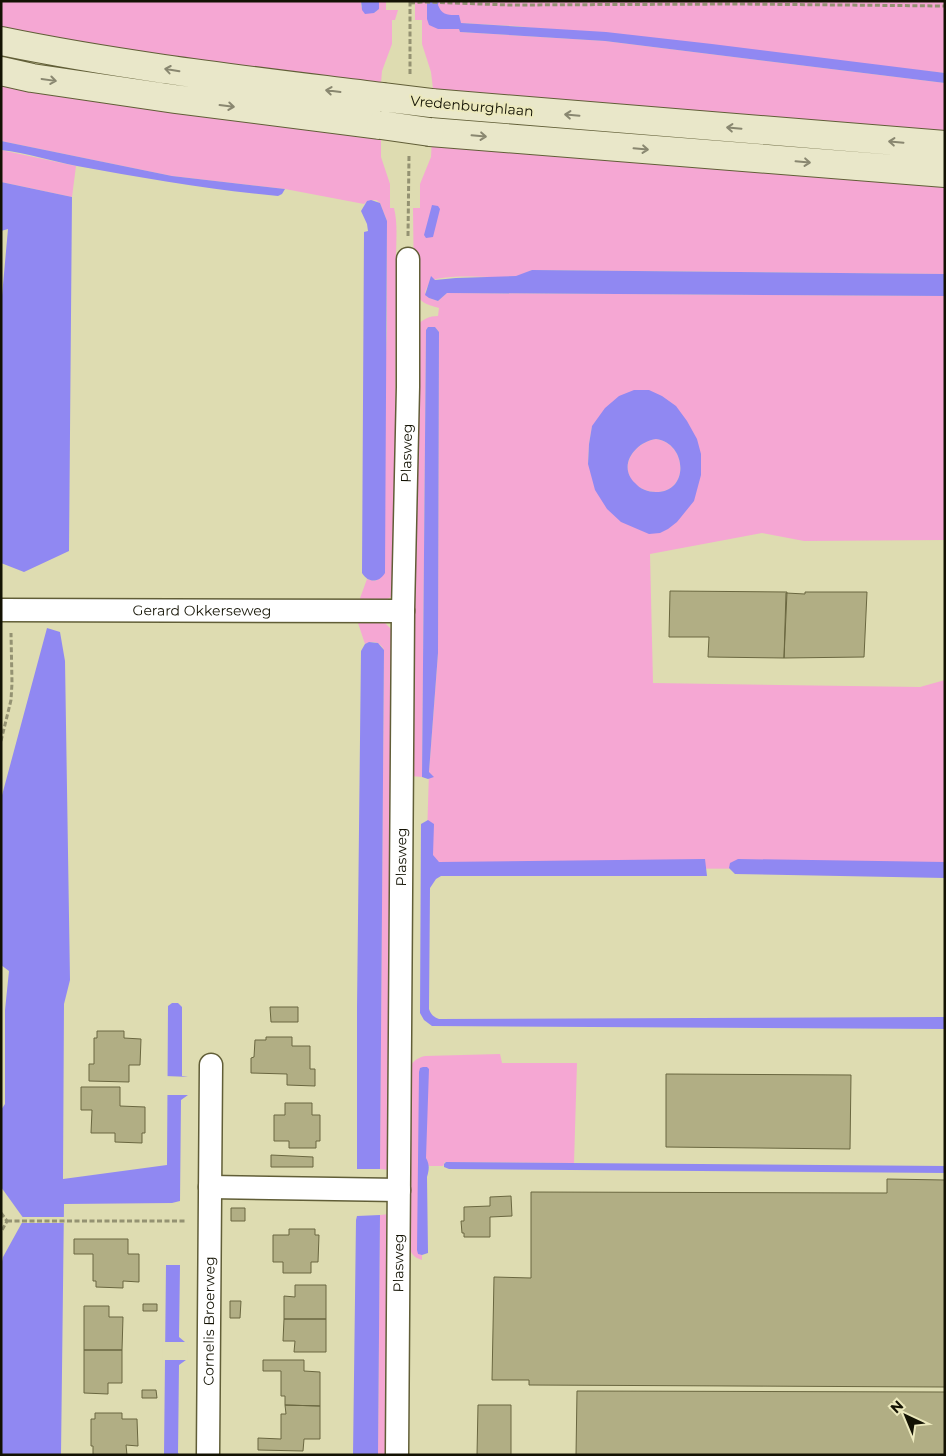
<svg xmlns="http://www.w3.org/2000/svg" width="946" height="1456" font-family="Montserrat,sans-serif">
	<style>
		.green { fill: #f5a7d3; fill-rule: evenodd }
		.water { fill: #9088f2; fill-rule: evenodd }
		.pier { fill: #dedcb1 }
		.building { fill: #b1ae84; stroke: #6a6740 }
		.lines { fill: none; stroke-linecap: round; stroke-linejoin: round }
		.street-casing { stroke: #615e37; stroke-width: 25 }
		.secondary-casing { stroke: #615e37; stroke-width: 30 }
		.path { stroke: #949272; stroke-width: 3; stroke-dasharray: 5 2.5; stroke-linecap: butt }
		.street { stroke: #fff; stroke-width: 22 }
		.secondary { stroke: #e9e7c9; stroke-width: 28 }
		.secondary-bridge-casing { stroke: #615e37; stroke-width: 30; stroke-linecap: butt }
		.secondary-bridge { stroke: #e9e7c9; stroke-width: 28 }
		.oneway { stroke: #898770 }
		.labels { text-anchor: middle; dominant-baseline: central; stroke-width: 4; stroke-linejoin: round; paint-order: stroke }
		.street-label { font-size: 14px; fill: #131203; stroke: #ece9bd }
	</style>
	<rect width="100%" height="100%" fill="#dedcb1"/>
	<path class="green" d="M1,1h360v6l13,6 5,-4v-8h7v9h12l-3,10h-3v24l-10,27 -1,12h-2l-1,7 -377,-57z
		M415,1h12v18l32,10 1,3 145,9 340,42v56l-492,-41v-7l-20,-2 -2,-17 -9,-28v-24h-7z
		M430,1h515v72l-429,-47 -56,-3 -30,-6z
		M1,77l356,52 -1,8 25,2v18l9,27v24h4c4,16 2,34 2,51 0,17 2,34 0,51l-2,284c-9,10 -22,7 -35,7l8,-22 3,1 6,1 11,-251v-109l-7,-18 -4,-3 -9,1 -3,3 -79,-15 -113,-13 -171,-35z
		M432,138l513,42v94l-413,-4c-5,2 -10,5 -15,6 -26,4 -63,-4 -87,5l-5,11 4,6 9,3 9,-8 498,3v244l-141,1 -42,-8 -112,21 3,129 267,4 25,-7v189l-519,-1 3,-96 9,-119 1,-321 -4,-5h-7l-2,3 -4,447 -11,-1 6,-451c7,-6 12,-9 21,-9l1,-8c-13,-4 -18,-4 -25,-18l-1,-82h7v-24l11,-27zM592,426l105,13 -37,94 -72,-69 1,-20z
		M1,150l75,16 -4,31 -71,-15z
		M656,439c31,4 34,53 0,53 -8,0 -15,-3 -21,-8 -18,-18 0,-42 21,-45z
		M358,623h27l8,8 -3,539 -10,-1 4,-519c-4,-8 -11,-10 -19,-6z
		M500,1054l2,9h75l-3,100 -125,-1h-4l-2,4h-14l-3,-8 -8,96 4,1v5c-9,-3 -11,-6 -13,-15v-175c3,-8 7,-12 16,-14z
		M390,1214l-2,241h-10l2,-240z"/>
	<path class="water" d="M361,1h18v8l-5,4 -9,1 -3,-4z
		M427,1h12l-1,4c4,11 11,10 21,10l2,8 145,9 106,12 233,29v10l-340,-42 -145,-9 -1,-3h-21l-9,-4 -2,-6z
		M1,141l171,35 113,13 -3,5 -4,2c-67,-6 -135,-18 -201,-30 -26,-5 -50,-13 -76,-16z
		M1,182l71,15 -3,354 -45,21 -23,-9v-256l7,-78 -7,2z
		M371,200l9,3 7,18 -2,352c-6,10 -17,10 -23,0l2,-341 4,-1 -1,-7 -6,-13 6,-10z
		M432,205l6,1 2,3 -7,28 -7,1 -2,-3z
		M532,270l413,4v22l-498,-3 -9,8 -9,-3 -4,-3 6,-19 4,4 21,-2 60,-2z
		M428,327h7l4,5 -1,321 -9,119 5,5 -6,2 -6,-2 4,-447z
		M634,390h15l13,6 14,10 11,15 10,18 4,15v21l-7,26 -17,21 -9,7 -8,4 -11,1 -28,-12 -14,-13 -12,-19 -7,-26 1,-20 3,-18 13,-18 14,-12zM656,439c31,4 34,53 0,53 -8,0 -16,-3 -21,-9 -18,-17 0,-41 21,-44z
		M47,628l13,4 5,29 5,319 -6,24 -1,175 104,-14 1,-159 4,-3h6l4,4v69l6,1v18l-7,5 -1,101 -8,2 -108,1 -3,251h-60v-189l2,-9 21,-38 -23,-32v-77l4,-6v-94l4,-39 -8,-6v-166z
		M369,642l9,1 6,7 -4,519h-23v-162l4,-356 4,-7z
		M428,820l6,4 -1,31 6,7 266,-3 2,17h-266l-5,3 -6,9 -1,121c2,6 5,8 10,10l506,-2v12l-513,-3 -8,-6 -4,-7 1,-189z
		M738,859l207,3v16l-210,-4 -6,-6 1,-5z
		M423,1067h4l2,2 -3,89c4,7 3,12 1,19l1,76 -6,2 -4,-1 -1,-4 2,-178 1,-4z
		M446,1162l499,4v7l-496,-4 -5,-2v-3z
		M380,1215l-2,240h-25l3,-235 1,-4z
		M166,1265h14l-1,72 6,5 1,18 -7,5 -1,88 2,2h-16z"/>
	<path class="pier" d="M165,1076l25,1v18h-24z
		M19,1217h47v6h-47l2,-3z
		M163,1342h24l1,18h-26z"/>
	<path class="building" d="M670,591l117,1 -3,66 -76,-1 1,-20h-40z
		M805,592h62l-3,65 -80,1 2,-65 19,1z
		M270,1007h28v15h-27z
		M97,1031h27v7l17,1 -1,26h-11v17l-40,-1v-17h5v-26h3z
		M266,1037h26v9h18v23h5v17l-28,-1v-11l-36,-1v-15l3,-1 1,-17h11z
		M666,1074l185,1 -1,74 -184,-2z
		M81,1087h39v19l25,1v26h-3v10l-27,-1v-9h-24l1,-23h-11z
		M285,1103h27v12h8v26h-4v7h-27v-7h-15v-26h11z
		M271,1155l42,2v10h-42z
		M887,1179l58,1v207l-416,-2v-5h-37l2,-103 37,1v-86l356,1z
		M511,1196l1,20 -22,1v20h-26v-4h-2l-1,-12h3v-14l26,-1v-9z
		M231,1208h14v13h-14z
		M289,1229h26v6h4l-1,27h-7v11h-28v-11h-10v-27h16z
		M74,1239h54v15h11v28l-16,-1v7l-27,-1v-6h-3v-27h-19z
		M295,1285h31v34h-42v-23l11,1z
		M230,1301h11l-1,17h-10z
		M143,1304h14v7h-14z
		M84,1306h25v11h14l-1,33h-38z
		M284,1319h42v33h-32l1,-11h-12z
		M84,1350h38v33h-14v11l-24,-1z
		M263,1360h41v11l16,1v34l-35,-1v-9h-4v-25h-18z
		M142,1390h14l1,8h-15z
		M577,1391l368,1v63h-369z
		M285,1405l35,1v33h-16l-1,12 -45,-1v-12l23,1v-25h5z
		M478,1405h33v50h-34z
		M95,1413h27v6h15l1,27 -12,-1 1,10h-34v-9h-2v-27h4z"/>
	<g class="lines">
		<g class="street-casing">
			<g id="street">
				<path id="s1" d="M1,610l402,1"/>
				<path d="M210,1187l189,3"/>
				<path id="s2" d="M208,1455l3,-390"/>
				<path id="s3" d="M397,1455l6,-844 5,-224v-128"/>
			</g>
		</g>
		<g class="secondary-casing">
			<path id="secondary" d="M1,41c126,26 254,40 381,56
				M1,71l31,7 143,21 206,26
				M431,103l514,42
				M430,132l515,41"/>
		</g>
		<path class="path" d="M410,3l14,-1 85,3 228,-1 208,2
			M410,74v-72
			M408,236l1,-81
			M1,741l10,-41 1,-17 -1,-50
			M1,1213l6,8 -6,11
			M7,1221h180"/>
		<use href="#street" class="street"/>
		<use href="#secondary" class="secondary"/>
		<g class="secondary-bridge-casing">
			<path id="secondary-bridge" d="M382,97l49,6
				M381,125l49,7"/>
		</g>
		<use href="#secondary-bridge" class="secondary-bridge"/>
	</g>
	<defs><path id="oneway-shaft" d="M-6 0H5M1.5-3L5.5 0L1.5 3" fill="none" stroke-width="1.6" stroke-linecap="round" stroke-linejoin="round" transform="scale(1.25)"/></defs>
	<g class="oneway">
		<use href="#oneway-shaft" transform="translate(172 70) rotate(-171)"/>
		<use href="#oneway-shaft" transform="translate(49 80) rotate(8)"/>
		<use href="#oneway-shaft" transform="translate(333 91) rotate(-173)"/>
		<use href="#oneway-shaft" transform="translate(227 106) rotate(7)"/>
		<use href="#oneway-shaft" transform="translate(572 115) rotate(-175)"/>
		<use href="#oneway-shaft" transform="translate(734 128) rotate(-175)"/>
		<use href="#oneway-shaft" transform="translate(479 136) rotate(5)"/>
		<use href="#oneway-shaft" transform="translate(896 142) rotate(-175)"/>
		<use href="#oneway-shaft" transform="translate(641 149) rotate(5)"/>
		<use href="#oneway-shaft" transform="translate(803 162) rotate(5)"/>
	</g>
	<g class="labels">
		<g class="street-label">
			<text transform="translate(472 106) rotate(5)">Vredenburghlaan</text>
			<text stroke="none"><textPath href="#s3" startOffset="1002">Plasweg</textPath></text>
			<text stroke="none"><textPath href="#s1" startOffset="201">Gerard Okkerseweg</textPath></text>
			<text stroke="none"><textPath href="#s3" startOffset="598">Plasweg</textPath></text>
			<text stroke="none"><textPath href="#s3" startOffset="192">Plasweg</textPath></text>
			<text stroke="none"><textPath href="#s2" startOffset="134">Cornelis Broerweg</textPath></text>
		</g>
	</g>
	<rect width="946" height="1456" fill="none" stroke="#131203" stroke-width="5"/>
	<g transform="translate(906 1416) rotate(316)" stroke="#ece9bd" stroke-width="4" paint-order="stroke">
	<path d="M0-4L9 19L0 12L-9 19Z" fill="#131203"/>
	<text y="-8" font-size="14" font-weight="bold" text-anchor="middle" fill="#131203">N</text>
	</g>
</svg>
